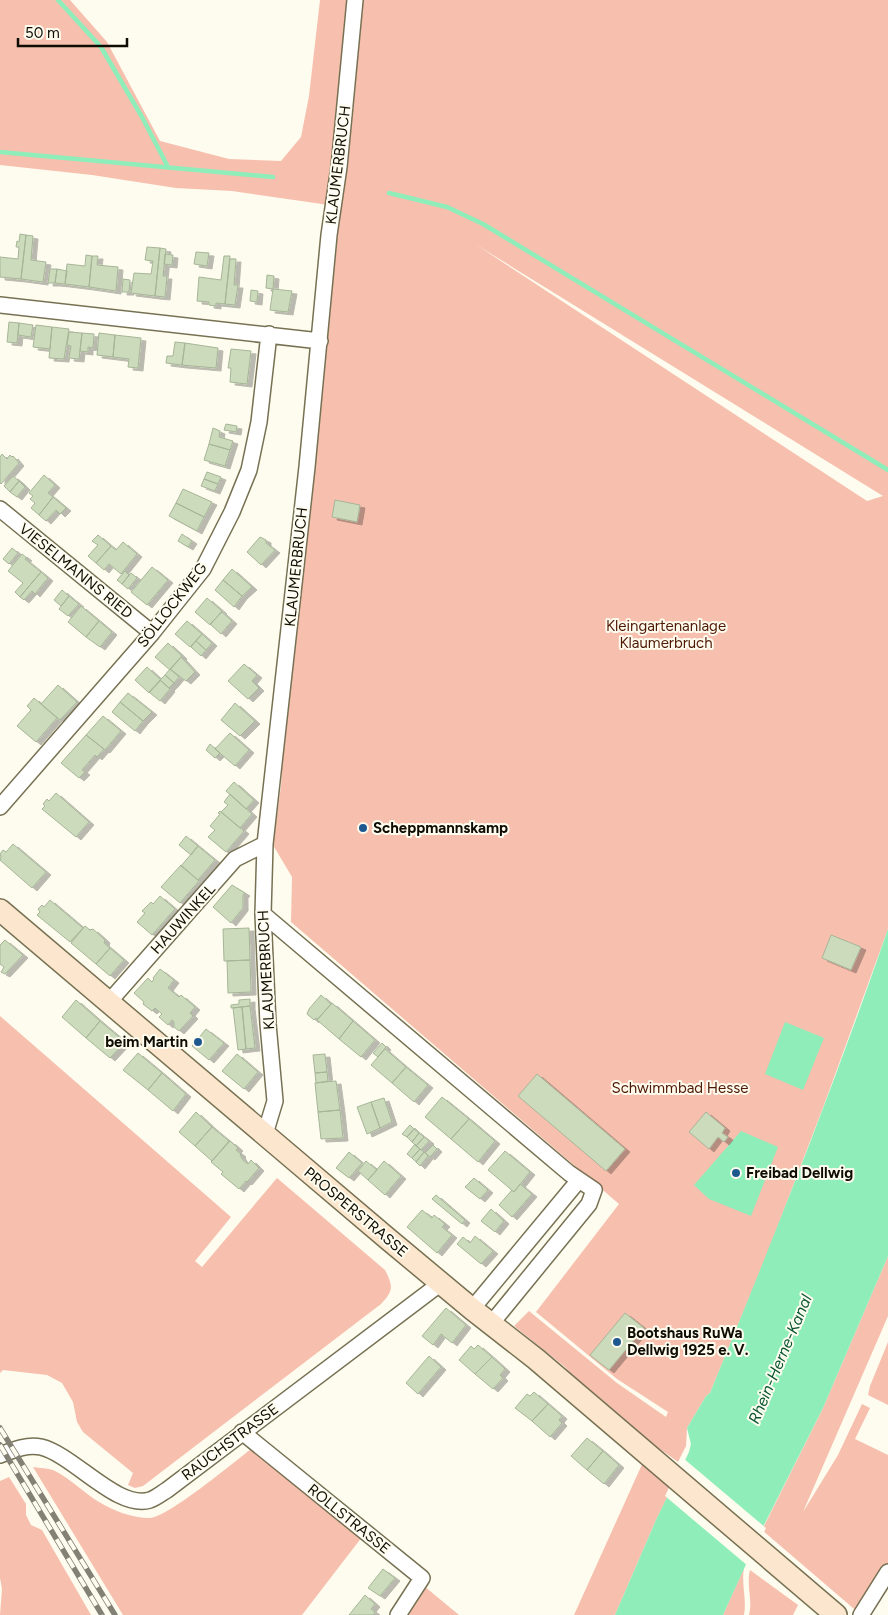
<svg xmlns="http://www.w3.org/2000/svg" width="888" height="1615" font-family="Figtree,sans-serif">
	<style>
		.green { fill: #f7bfae; fill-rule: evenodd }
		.water { fill: #8eedb9 }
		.pier { fill: #fefcee }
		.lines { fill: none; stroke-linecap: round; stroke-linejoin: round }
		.stream { stroke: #8eedb9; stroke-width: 4.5 }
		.building { fill: #cbdbbc; stroke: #a6b597; filter: url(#shadow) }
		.minor-casing { stroke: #777153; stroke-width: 18 }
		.secondary-casing { stroke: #777153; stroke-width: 24 }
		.minor { stroke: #fff; stroke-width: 15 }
		.secondary { stroke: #fce6cd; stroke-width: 21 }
		.rail-casing { stroke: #838176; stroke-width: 5.5 }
		.rail { stroke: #fefcee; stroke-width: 4; stroke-dasharray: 11; stroke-linecap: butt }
		.poi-dot { fill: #1d588f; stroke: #fefcee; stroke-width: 2 }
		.labels { text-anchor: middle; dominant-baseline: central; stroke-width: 4; stroke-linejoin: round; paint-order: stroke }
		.street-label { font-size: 15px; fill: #0e0c03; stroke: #fefcee }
		.park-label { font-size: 15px; fill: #4f1805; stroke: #fefcee }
		.poi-label { font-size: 15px; font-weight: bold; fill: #0e0c03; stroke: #fefcee; text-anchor: start }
		.water-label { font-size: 16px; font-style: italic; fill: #095636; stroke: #fefcee }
	</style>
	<defs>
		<filter id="shadow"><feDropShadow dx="5" dy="3" stdDeviation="0" flood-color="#0004"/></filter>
	</defs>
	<rect width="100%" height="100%" fill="#fefcee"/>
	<path class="green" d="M0,0h70l37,42 53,99 69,18 52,2 20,-24 8,-41 11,-96h568v929l-64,176 -57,149 -57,139 -4,3 -19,32 -1,18 -8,16 -18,-13 -7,1 -70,-63 -18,-20 -51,-41 15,-15 88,72 49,34 2,-5 -51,-33 -81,-67 83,-108 -328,-282 1,-45 -19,-32 8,-59 15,-256 33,-325 -97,-14 -56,-3 -84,-13 -92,-10zM475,244l408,252 -16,5z
		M0,1016l231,201 -36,44 7,6 75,-89 108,92c8,16 9,20 -4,34l-238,182 -8,2 -7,-3 5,-12 -50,-41 -6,-10 -4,-20 -11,-19 -15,-8 -44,-5 -3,3z
		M888,1256v60l-85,196 35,-57 24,-51 8,4 -15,31 33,16v112l-28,47 -98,-84 61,-122z
		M888,1342v63l-20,-10 2,-9z
		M251,1449l111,88 -60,78h-179l-90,-148c6,1 16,1 22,4 16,8 29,22 44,31 15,9 33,16 51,16 18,-1 83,-55 101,-69z
		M644,1460l30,24 -18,36 -41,95h-41z
		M9,1477l17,27v11l5,10 11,5 49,85h-91l2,-26 -2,-11v-97z
		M744,1568c-3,16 3,31 0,47h-21z
		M750,1570l48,35 -5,10h-44c4,-15 -3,-30 1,-45z
		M424,1586l35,29h-52z"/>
	<path class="water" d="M888,929v327l-65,152 -61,121 -39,86h-108l41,-95 33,-68 2,-8 -4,-16 19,-32 4,-3c63,-153 124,-307 178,-464z
		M785,1022l39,16 -21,52 -38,-16z
		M741,1131l37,16 -27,69 -42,-17 -15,-14z"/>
	<path class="pier" d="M683,1458l83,70 -18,38 -83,-70z"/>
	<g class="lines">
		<path class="stream" d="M58,0l43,47 41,70 26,50
			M0,152l273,25
			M389,193l58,14 36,17 405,246"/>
	</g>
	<path class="building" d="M20,234l6,1 -5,44 -21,-2v-20l18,2 1,-12h-3l1,-6 2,1z
		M26,235l7,1 -2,24 15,2 -3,20 -22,-3z
		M147,247l13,1 -5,48 -24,-3 3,-20 17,1 2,-13 -8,-1z
		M160,248l6,1 -3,27h4l-2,21 -10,-1z
		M196,252l13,1 -2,13 -13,-2z
		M165,254l8,1 -1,10 -8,-1z
		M86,255l6,1 -3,31 -24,-3 2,-20 18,2z
		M92,256h6l-1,9 21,2 -2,24 -27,-4z
		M224,256h6l-5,48 -9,-1v3l-7,-1v-3l-12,-1 2,-24 22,3z
		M230,259h6l-2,26h4l-3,20 -10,-1z
		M50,269h7l-2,14h-7z
		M57,269l10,2 -2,13 -10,-1z
		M267,275l7,1 -1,13 -7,-1z
		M123,279l7,1 -1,12h-7z
		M273,289l19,2 -4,21 -18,-2z
		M251,290l7,1 -1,11 -7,-1z
		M9,322l10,1 -2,20 -10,-1z
		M19,323l14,2 -2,12 -13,-2z
		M36,325l16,2 -2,22 -17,-2z
		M52,327l17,2 -5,30 -15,-1z
		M69,332l13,1 -3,26 -10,-1 2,-12 -4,-1z
		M82,333l12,1 -1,14 -5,-1v5l-8,-1z
		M99,333l16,2 -2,22 -16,-2z
		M115,335l26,3 -3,30 -10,-1 1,-8 -16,-2z
		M175,342l10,1 -3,22 -16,-2 1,-7h6z
		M185,343l33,5 -2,20 -34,-3z
		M231,349l20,2 -4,33 -17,-2 1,-14h-3z
		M226,424l11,2 -1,6 -12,-2z
		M213,428l7,3 -1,6 14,4 -3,9 -21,-6z
		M209,444l21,6 -5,16 -21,-6z
		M2,454l5,5 3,-4 2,2 1,-1 6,7 -18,21 -1,-1v-26z
		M207,472l14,5 -3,7 -14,-5z
		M44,475l11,10 -7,8 5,4 -14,18 -8,-7 4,-5 -5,-4 3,-3 -4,-3z
		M13,476l6,5 -9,11 -6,-6z
		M204,479l14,5 -3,7 -14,-5z
		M19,481l6,6 -8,10 -7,-5z
		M183,489l29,13 -8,15 -28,-14z
		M53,497l13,11 -6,6 -4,-4 -10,11 -7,-6z
		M335,500l25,5 -3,17 -25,-5z
		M176,503l28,14 -7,14 -28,-15z
		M182,534l10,7 -4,6 -10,-6z
		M98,535l13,11 -15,17 -8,-7 10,-11 -6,-4z
		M260,537l6,3v3l9,7 -14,15 -14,-13z
		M123,542l14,12 -16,20 -12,-10 -5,6 -8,-7 15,-17 5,4z
		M12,548l6,5 -9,11 -6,-5z
		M22,554l5,4 -2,1 16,13 -21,25 -5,-5 8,-9 -15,-12z
		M152,567l16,13 -21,25 -16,-13z
		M232,569l20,18 -10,9 -19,-16z
		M125,571l4,4 -7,9 -5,-4z
		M41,572l7,6 -13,16 -3,-3 -8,9 -4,-3z
		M131,573l6,5 -9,11 -6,-5z
		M223,580l19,16 -8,11 -19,-17z
		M62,590l7,6 -8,10 -7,-6z
		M69,596l10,8 -11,12 -9,-7z
		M207,598l15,13 -12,14 -15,-13z
		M81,606l18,15 -13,16 -18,-15z
		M222,612l10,9 -11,13 -11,-10z
		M99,621l13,11 -12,15 -14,-10z
		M187,621l15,13 -12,13 -15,-13z
		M202,634l10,9 -6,7 -10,-9z
		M196,641l10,9 -5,6 -10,-9z
		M168,643l14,13 -12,14 -15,-13z
		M181,657l14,15 -9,9 -16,-12z
		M244,664l13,11 -5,6 7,7 -11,11 -20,-18z
		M147,667l14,13 -12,13 -14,-13z
		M170,669l9,8 -5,6 -9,-8z
		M165,675l9,8 -5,5 -9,-8z
		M160,680l10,9 -10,12 -11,-9z
		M58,685l19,17 -17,18 -19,-16z
		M128,693l24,19 -9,9 -23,-19z
		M34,698l23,20 -21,24 -19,-16 14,-16 -4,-4z
		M120,702l23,19 -8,10 -23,-19z
		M235,703l20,18 -15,15 -19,-16z
		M103,716l18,15 -16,19 -19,-15z
		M230,733l19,17 -14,16 -20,-17z
		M86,735l18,14 -7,8 -2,-2 -13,15 3,2 -6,6 -18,-15z
		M210,744l10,9 -5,5 -9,-8z
		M234,782l20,18 -8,9 -20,-18z
		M56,793l33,29 -13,15 -34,-28 3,-3 -2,-2 4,-5 2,2z
		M230,794l22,20 -12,14 -19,-16 7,-7 -4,-3z
		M220,811l24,20 -18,21 -18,-15 7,-7 -5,-4 10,-12 -2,-1z
		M186,836l12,10 -7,9 -12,-10z
		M13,844l33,28 -14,16 -32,-28 1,-3 -1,-3 3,-4 3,2z
		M198,846l17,14 -17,20 -17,-14z
		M181,865l18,16 -19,22 -19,-16z
		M232,885l13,8 -2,2v13l-12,15 -18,-16z
		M160,896l15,13 -23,26 -15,-13 8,-9 -3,-2 9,-9 2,2z
		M50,900l33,28 -13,14 -33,-27 3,-3 -2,-3 4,-4 2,2z
		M85,926l5,4 3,-1 12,11 -1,3 6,5 -14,16 -25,-21z
		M249,928l1,32 -26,1 -1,-32z
		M831,935l30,12 -10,23 -29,-12z
		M5,940l18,15 -18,19 -4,-2 3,-5 -4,-3v-19z
		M110,948l14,12 -14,16 -14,-12z
		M250,960l1,32 -23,1 -1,-32z
		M160,969l14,11 -6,8 11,9 2,-2 14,12 -5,6 3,3 -14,15 -5,-4v-5l-2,-2 -4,5 -9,-8 3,-3 -7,-6 -3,3 -9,-7 1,-2 -10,-9 14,-15 4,4 2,-3 -1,-1z
		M321,995l10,9 -13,15 -2,-1 -2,2 -7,-6 2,-5z
		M250,999v7l-19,2v-3l8,-1v-4z
		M76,1000l24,21 -14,17 -24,-21z
		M332,1003l21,18 -14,18 -22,-19z
		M250,1006l5,42 -9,1 -4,-42z
		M242,1007l4,42 -8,1 -5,-42z
		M100,1021l25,21 -15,16 -24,-20z
		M353,1021l22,19 -14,17 -22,-18z
		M206,1029l18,14 -15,17 -17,-14z
		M382,1043l4,4 -8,10 -5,-4z
		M385,1049l21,18 -14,16 -21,-18z
		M138,1053l24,20 -14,17 -25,-20z
		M237,1054l21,18 -14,17 -22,-18z
		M325,1054l2,18 -12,1 -2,-18z
		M406,1067l22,18 -14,17 -22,-19z
		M327,1072l1,9 -12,2 -1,-10z
		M162,1073l24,21 -13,17 -25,-21z
		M537,1074l88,75 -19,22 -88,-75z
		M336,1081l4,29 -22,2 -3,-29z
		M442,1097l27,22 -18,20 -26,-22z
		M384,1098l8,24 -12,6 -9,-26z
		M371,1102l9,26 -13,6 -10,-27z
		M340,1110l3,28 -22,1 -3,-27z
		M196,1112l16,15 -17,19 -16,-14z
		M706,1112l19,16 -3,5 6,4 -4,5 -6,-5 -9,12 -20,-17z
		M469,1119l26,22 -17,21 -27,-23z
		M410,1125l4,4 -7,8 -5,-3z
		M212,1127l17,14 -17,20 -17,-15z
		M414,1129l5,4 -7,9 -5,-5z
		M419,1133l5,4 -8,9 -4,-4z
		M424,1137l5,4 -8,9 -5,-4z
		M230,1141l8,7 -2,2 5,4 -1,1 3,5 5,4 3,-4 8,8 -12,14 -1,-1 -7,8 -18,-15 2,-2 -12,-10z
		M415,1144l5,5 -8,9 -5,-4z
		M433,1145l4,4 -7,8 -5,-4z
		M420,1149l4,3 -8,10 -4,-4z
		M505,1151l25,21 -16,20 -26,-22z
		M349,1152l13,11 -13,15 -13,-10z
		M424,1152l4,4 -8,10 -4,-4z
		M366,1161l11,9 -9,10 -10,-9z
		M384,1161l17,15 -16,19 -17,-15z
		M474,1178l14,12 -8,9 -15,-12z
		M520,1184l12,10 -20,23 -13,-12 13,-15 2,2z
		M436,1195l29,25 -3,4 -30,-25z
		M491,1209l13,12 -9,11 -14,-11z
		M422,1210l10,8 2,-3 11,9 -3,3 10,8 -15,18 -30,-26z
		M475,1236l18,15 -12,13 -24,-20 6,-7 7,6z
		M446,1308l20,17 -14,18 -11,-9 -8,11 -11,-9z
		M625,1313l19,15 -35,42 -19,-15z
		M478,1345l14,12 -17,17 -16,-14 12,-14 3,3z
		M429,1356l12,11 -23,27 -12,-11z
		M492,1357l13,12 -5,6 3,3 -10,11 -18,-15z
		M534,1392l14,12 -16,17 -17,-13 12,-14 3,2z
		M548,1404l14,12 -3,4 3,3 -12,14 -18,-16z
		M587,1438l16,13 -16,19 -16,-14z
		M603,1451l16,14 -15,19 -17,-14z
		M383,1569l12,9 -15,18 -12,-8z
		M365,1595l10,9 -4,5 4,3 -2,3h-24z"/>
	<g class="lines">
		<g class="minor-casing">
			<path id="minor" d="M0,305l320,36
				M0,509l152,124
				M0,807l152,-174 51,-64 29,-57 17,-42 10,-48 10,-88
				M263,914l306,259 25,17 -5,14 -98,120
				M108,1003l127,-144 30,-15
				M265,1134l10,-33 -7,-77 -5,-110 2,-70 42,-377 22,-232 10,-68 16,-167
				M472,1309l107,-129
				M242,1432l180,146 -24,37
				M0,1455c13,-5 27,-11 41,-8 33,8 76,63 109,53 6,-2 12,-7 17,-10l274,-207
				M861,1615l27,-43"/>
		</g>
		<g class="secondary-casing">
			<path id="secondary" d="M0,910l388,329 84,70 64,50 300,256"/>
		</g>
		<use href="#minor" class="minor"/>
		<use href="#secondary" class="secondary"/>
		<g class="rail-casing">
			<path id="rail" d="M0,1428l115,187
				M0,1445l102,170"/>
		</g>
		<use href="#rail" class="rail"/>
	</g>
	<g class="poi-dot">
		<circle cx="363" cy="828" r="5"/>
		<circle cx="198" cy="1042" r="5"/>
		<circle cx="736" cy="1173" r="5"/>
		<circle cx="617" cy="1342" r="5"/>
	</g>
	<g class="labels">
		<g class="street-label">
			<text transform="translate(338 165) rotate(-83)">KLAUMERBRUCH</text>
			<text transform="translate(296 567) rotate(-84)">KLAUMERBRUCH</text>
			<text transform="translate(76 571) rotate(39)">VIESELMANNS RIED</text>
			<text transform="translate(172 605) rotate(-52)">SÖLLOCKWEG</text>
			<text transform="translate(183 919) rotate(-48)">HAUWINKEL</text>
			<text transform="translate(266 970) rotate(-93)">KLAUMERBRUCH</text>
			<text transform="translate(356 1212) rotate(40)">PROSPERSTRASSE</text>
			<text transform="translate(230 1442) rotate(-37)">RAUCHSTRASSE</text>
			<text transform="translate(349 1519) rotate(39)">ROLLSTRASSE</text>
		</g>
		<g class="park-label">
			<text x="666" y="626">Kleingartenanlage<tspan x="666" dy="17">Klaumerbruch</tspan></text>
			<text x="680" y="1088">Schwimmbad Hesse</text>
		</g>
		<g class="poi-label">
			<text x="373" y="828">Scheppmannskamp</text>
			<text x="188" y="1042" text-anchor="end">beim Martin</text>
			<text x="746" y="1173">Freibad Dellwig</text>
			<text x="627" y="1333">Bootshaus RuWa<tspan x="627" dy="17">Dellwig 1925 e. V.</tspan></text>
		</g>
		<g class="water-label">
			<text transform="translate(780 1359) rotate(-67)">Rhein-Herne-Kanal</text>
		</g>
	</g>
	<path d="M18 38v8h109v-8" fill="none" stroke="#0e0c03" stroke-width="2.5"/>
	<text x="25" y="38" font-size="15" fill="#0e0c03" stroke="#fefcee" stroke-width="4" paint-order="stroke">50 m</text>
</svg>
